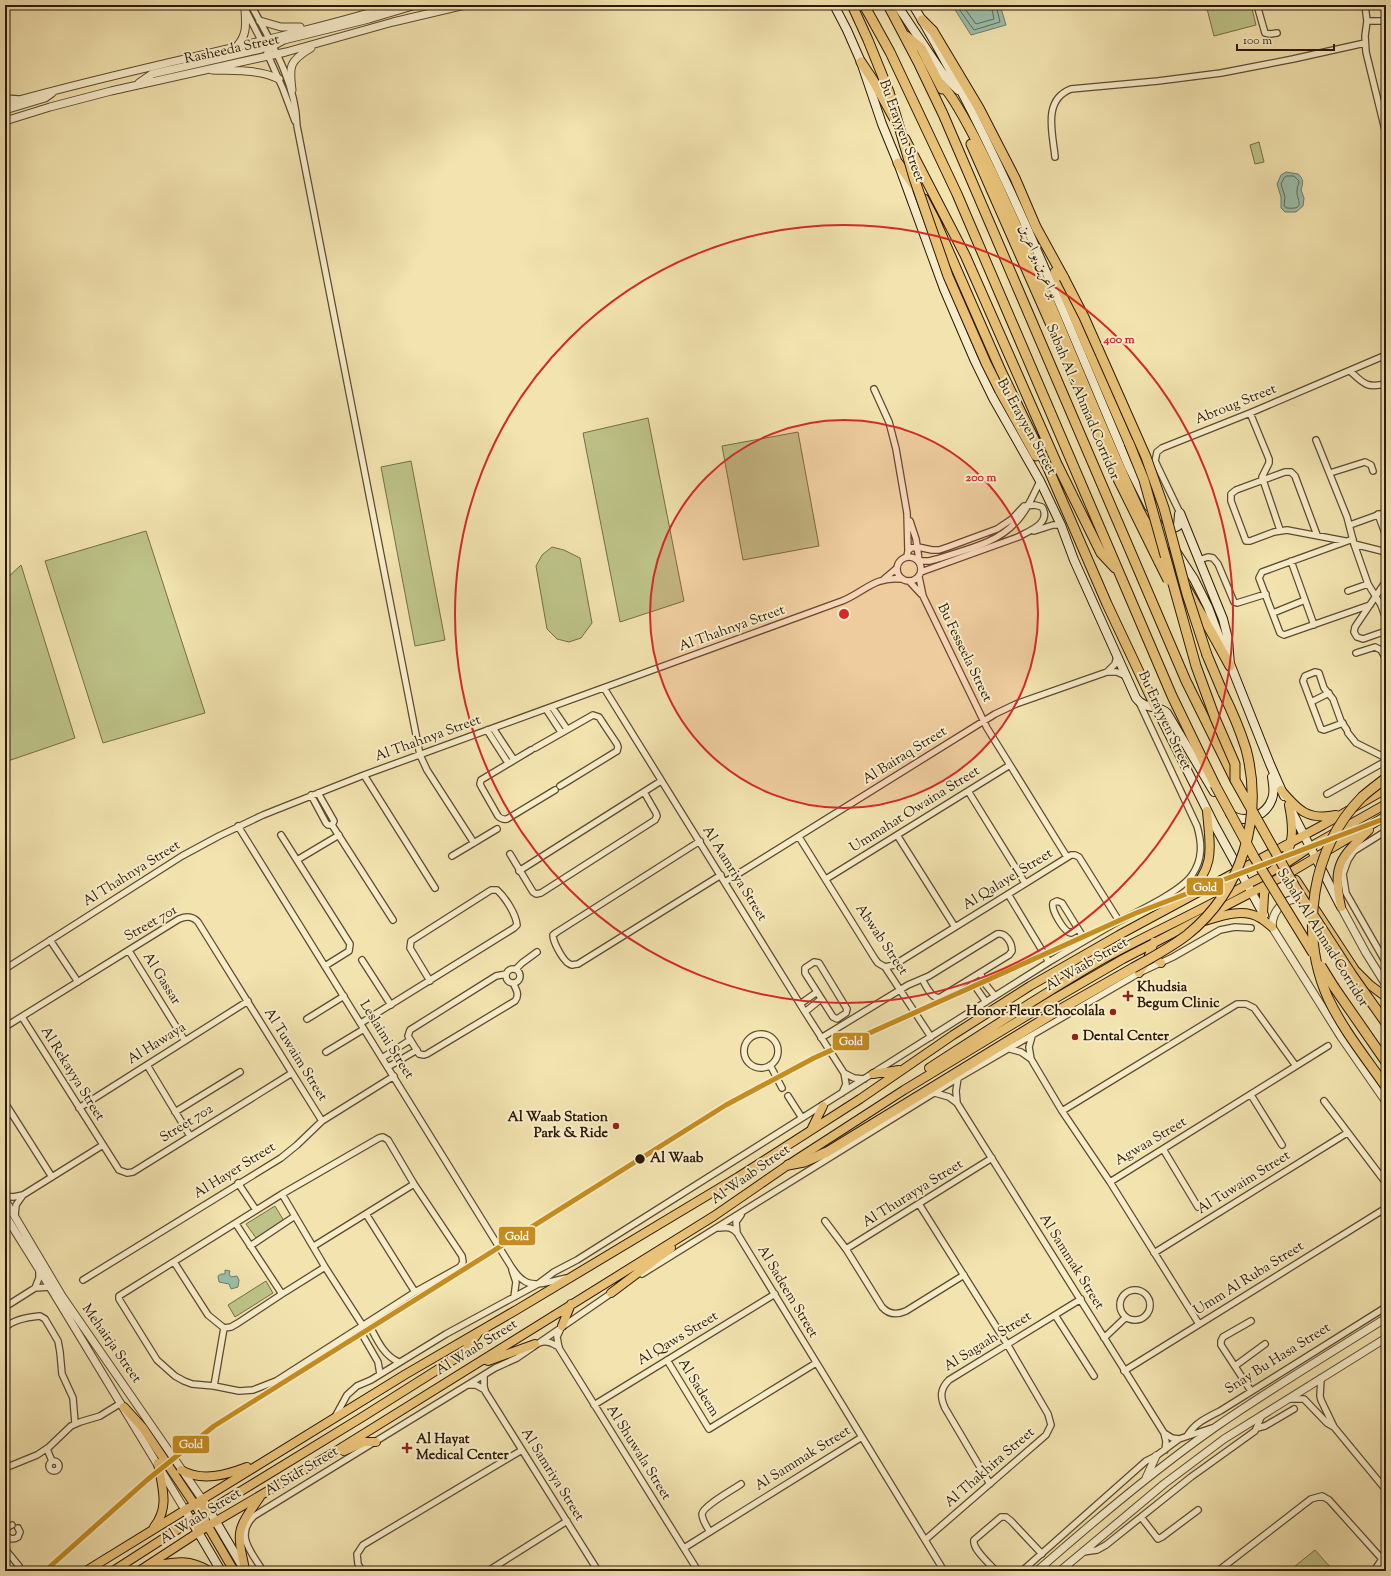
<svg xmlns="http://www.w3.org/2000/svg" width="1391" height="1576" font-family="'Sorts Mill Goudy',Amiri,serif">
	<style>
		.green { fill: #bdc388; stroke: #746e46 }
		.water { fill: #9bbeab; stroke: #6e7c68 }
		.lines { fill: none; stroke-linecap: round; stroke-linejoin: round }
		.shore { stroke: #626b57; stroke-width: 1 }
		.minor-casing { stroke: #5c4b2e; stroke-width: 8 }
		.tertiary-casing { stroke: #5c4b2e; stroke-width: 9 }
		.secondary-casing { stroke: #2a1803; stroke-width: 10 }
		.primary-casing { stroke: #2a1803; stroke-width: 10 }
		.trunk-casing { stroke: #2a1803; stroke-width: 11 }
		.minor { stroke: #f7edcb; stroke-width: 5.5 }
		.tertiary { stroke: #f7edcb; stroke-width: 7 }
		.secondary { stroke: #f7edcb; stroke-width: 8 }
		.primary { stroke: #e9c278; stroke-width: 8 }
		.trunk { stroke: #e9c278; stroke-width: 9 }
		.trunk-bridge-casing { stroke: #2a1803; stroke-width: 11; stroke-linecap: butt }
		.trunk-bridge { stroke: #e9c278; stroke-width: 9 }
		.metro-1-casing { stroke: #f7edcb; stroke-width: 8 }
		.metro-1 { stroke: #c58d1f; stroke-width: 5 }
		.ring { fill: none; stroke: #d62828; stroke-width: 2 }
		.poi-dot { fill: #8f2418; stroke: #f7edcb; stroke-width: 1.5 }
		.stop-dot { fill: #2a1803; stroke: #f7edcb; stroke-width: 1.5 }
		.labels { text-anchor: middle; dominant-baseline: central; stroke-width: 4; stroke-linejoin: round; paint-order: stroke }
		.street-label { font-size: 14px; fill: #2a1803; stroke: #f7edcb }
		.poi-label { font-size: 14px; font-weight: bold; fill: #2a1803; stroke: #f7edcb; text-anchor: start }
		.stop-label { font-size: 14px; font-weight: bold; fill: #2a1803; stroke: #f7edcb; text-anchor: start }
		.centre { fill: #d62828; stroke: #f7edcb; stroke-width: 2 }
		.ring-label { font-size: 12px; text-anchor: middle; font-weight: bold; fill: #d62828; stroke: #f7edcb; stroke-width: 4; stroke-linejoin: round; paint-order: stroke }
		.line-badge { stroke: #f7edcb; stroke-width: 1.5 }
		.badge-label { font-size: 11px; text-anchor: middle; font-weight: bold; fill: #fff }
	</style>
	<rect width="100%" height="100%" fill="#f2e3af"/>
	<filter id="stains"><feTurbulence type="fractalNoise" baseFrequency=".005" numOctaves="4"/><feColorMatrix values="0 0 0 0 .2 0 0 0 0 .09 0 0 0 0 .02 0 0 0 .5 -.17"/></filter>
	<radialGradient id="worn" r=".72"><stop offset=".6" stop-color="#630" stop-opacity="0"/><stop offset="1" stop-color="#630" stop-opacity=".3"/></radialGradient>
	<path class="green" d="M1206,5h45l5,20 -42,11z
		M1259,142l5,20 -9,2 -5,-19z
		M648,418l36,183 -64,21 -37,-189z
		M798,432l21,114 -76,14 -21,-114z
		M411,461l34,179 -30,6 -34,-179z
		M146,531l59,182 -102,30 -58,-182z
		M552,547l12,3 16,8 12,65 -11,15 -12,4 -12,-3 -10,-10 -11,-63 6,-11z
		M21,565l54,173 -70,24v-182z
		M275,1206l9,15 -28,17 -10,-14z
		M266,1281l7,12 -38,24 -7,-12z
		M1315,1550l16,18 -4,3h-38z"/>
	<path class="water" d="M952,5h48l6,20 -35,10z
		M1286,172l12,2c6,5 5,9 3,16l3,8 -1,8 -7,6h-11l-4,-4v-11l-4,-13 4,-9z
		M225,1270l5,1 -1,3 2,3 6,-1 2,4 -1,7 -7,2 -2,-5 -10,-2 -1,-6 3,-2h4z"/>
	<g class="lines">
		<path class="shore" d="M956,5l18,25 26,-8 -4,-17
			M962,5l14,19 18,-5 -3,-14
			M1287,176h7l5,5c0,3 -2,6 -2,10 -1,8 10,19 -10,17l-3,-2 1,-9 -4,-13 3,-6z"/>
		<g class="minor-casing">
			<path id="minor" d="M243,5l20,39
				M251,5c20,37 45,78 46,121l123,629 7,15 47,73
				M1257,5l8,28 5,1 7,-1
				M1365,5l2,16 -2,15 1,16 20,82
				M1367,21h19
				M267,53l16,36 12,32
				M5,98l13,1
				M1055,157c-2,-23 -13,-57 16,-68l87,-8 63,-8 72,-14 72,-16
				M1350,371c14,13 16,17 36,13
				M874,389l15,33 7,27 11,64 1,38
				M1250,413l19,46v4l-7,14 18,53
				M1316,440l31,77 7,27 14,40 13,21 5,14
				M1330,473l35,-11 6,3 2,6
				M1180,513l-25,-52 2,-9 5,-4 88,-35 136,-58
				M1378,514l8,22
				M910,521l6,18 3,21
				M1350,525l36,-13
				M1034,531l19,-6h8
				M1317,535l-22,-59 -4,-4h-6l-49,18 -5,4v7l15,40h4l24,-9 13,-2 58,11
				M1353,539l-91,33 -3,6 21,55 4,2 86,-30
				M1354,544l32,8
				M907,556l1,-5 3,-3 7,-1 14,3h7l9,-3 49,-18 15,-10 12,-13 11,-1 7,2c10,16 -13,24 -24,30
				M897 569a12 12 0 1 1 24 0a12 12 0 1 1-24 0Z
				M1199,560l9,-3 5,1 5,6 16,38 3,1 29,-9
				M919,561h10l8,-2c26,-9 59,-15 78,-36 11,-11 18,-27 25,-42
				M1291,561l23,64
				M921,572l100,-36
				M884,579l13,-11
				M909,581l12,13
				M1386,581l-31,46 -1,5 3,5 6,2 23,-8
				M1348,591l20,-7
				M1381,605l5,-7
				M1273,613l32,-13
				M1356,653l19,-6 6,3 5,9
				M1107,672l8,-8 2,-8
				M604,688l201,324 39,61 2,11 -4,9
				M1311,702l18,-9
				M552,707l15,22
				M546,709l15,23
				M1343,723l-19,7 -3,-1 -18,-48 2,-5 10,-4 4,1 5,15 9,11 8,22 6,9
				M493,728l21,32
				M487,730l21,33
				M1348,733l8,10 30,15
				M535,748l58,-33 6,2 18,27 1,3 -1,4 -57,35
				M531,750l-50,30 -1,4 2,4 16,28c3,3 5,4 9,3l48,-29
				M1010,765l57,92
				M364,775l71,113
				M968,791l57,92
				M1327,794l59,-33
				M311,795l15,28 2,2h4l2,-4 -16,-28
				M332,825l61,95
				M238,826l274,442c3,4 6,9 11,12 11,9 31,0 44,-2
				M1386,831l-32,20 -6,9 -5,14 3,19 40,70
				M281,835l69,109 -1,7 -24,15
				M897,835l58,92
				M799,837l76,122 3,4 7,4 46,70
				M700,841l-143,91 -4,3c0,7 11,29 19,30 0,0 5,-1 6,-1l143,-89
				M510,854l23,38 3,2 5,-1 114,-73 2,-4 -1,-3 -12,-21
				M452,856l45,-27
				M297,860l42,-25
				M519,871l142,-90
				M826,879l184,-114 -23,-37 -64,-132 -4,-19
				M725,882l270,-168 21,-10 91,-32h10l9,4
				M1008,894l41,68
				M1078,929l-7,4c-7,-1 -20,-23 -18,-30l4,-2 5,2 23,37
				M50,940l28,42
				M129,951l56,90
				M362,960l29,45
				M814,962l5,1 28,46 -1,4 -9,6 -4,-2 -28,-44v-5z
				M885,967l9,-2 177,-110h4l4,2 40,64
				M506 976a7 7 0 1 1 14 0a7 7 0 1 1-14 0Z
				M5,969l177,-113 37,-20 44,-21 101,-40 478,-174c22,-9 33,-25 59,-22
				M516,969l6,-6 15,-11
				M980,973l6,12 9,11
				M506,974l-10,2 -86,54 -2,6 11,18 5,1 3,-1 88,-53c5,-6 1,-12 -2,-18
				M970,979l16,23
				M800,1004l17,-12
				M805,1012l16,-13
				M22,1017l97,153 8,3 6,-1 159,-99
				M307,1019l37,-23
				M361,1023l153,-95 3,-3c-1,-11 -12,-28 -20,-35h-6l-80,51 -1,7 20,33
				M5,1027l174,-108c7,-3 14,-3 19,3l124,199
				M744 1051a17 17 0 1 1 34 0a17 17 0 1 1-34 0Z
				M821,1038l87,-53 21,-9 68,-42c9,-2 15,9 15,17l-3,4 -70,43c-8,0 -13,-12 -17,-19
				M1010,1049l11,3 10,7 31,52 48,71 218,-136
				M326,1052l38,-23
				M382,1058l28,-18
				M1031,1059l-2,-12 3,-11
				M147,1065l43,71
				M770,1065l12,23
				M388,1067l29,-17
				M844,1073l10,5 10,1
				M935,1093l14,4 8,6 207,330 2,9 -1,8
				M1251,1095l31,50
				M788,1096l14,22
				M1324,1101l62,82
				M957,1102l-1,-11 2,-13
				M5,1103l47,74
				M79,1108l169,-107
				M1062,1111l175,-107h9l8,4 42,58
				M175,1112l65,-40
				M383,1137l5,3 26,44 48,72 1,6 -3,5 -45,25 -139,89 -23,9 -14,1 -25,-5 -22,-2 -8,-3 -9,-5 -18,-16 -38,-61v-3l163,-102 97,-56z
				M1163,1149l35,58
				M1110,1182l89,142
				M238,1183l18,27
				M282,1194l43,73
				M5,1196l8,1 10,-2 80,-50
				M919,1204l88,140 41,70 3,11 -5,10 -121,105
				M366,1214l49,78
				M15,1216l1,-11 7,-10
				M825,1221l21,28 36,58c7,8 15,8 24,4l58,-36
				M236,1224l46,70
				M719,1228c8,-1 13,-1 18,5l207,338
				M737,1233l-1,-11 5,-7
				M250,1246l45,-30
				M314,1246l100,-62
				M846,1249l146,-91
				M1154,1253l193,-120
				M174,1262l34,53 16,13 7,-1 7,-4 44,-29 43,-27 38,59
				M512,1270l4,12 -2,15
				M642,1274l316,-196 181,-105 34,-16 47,-27 15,-3 16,1
				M83,1280l198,-122 16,-13 25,-24 72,-45
				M35,1288l4,-10v-8
				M1120 1305a15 15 0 1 1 30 0a15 15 0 1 1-30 0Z
				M5,1307l30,-19 15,-1
				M1055,1315l39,61
				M368,1323c8,14 15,33 31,39
				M5,1328c8,-9 24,-11 35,-12l5,3 13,22 2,11 2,22 11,24 2,25
				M561,1328l-4,9 2,11 139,223
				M359,1329l19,33 2,12
				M1104,1338l21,-20
				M539,1343c8,-3 13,0 20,4
				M667,1360l42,69 107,-66
				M1235,1366l30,-22
				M1124,1371l262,-163
				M484,1375v11l1,5 113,180
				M1321,1378l-1,18 1,4 13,27 52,63
				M468,1385h8l9,5
				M214,1386l10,-58
				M1251,1391l-30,-46v-4l2,-4 28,-16
				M1288,1399h16l23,24 7,4
				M594,1405l181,-111
				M335,1417l12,-22 10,-9 14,-6 75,-46 92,-50 16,-12 23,-12 472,-298c20,-12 40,-24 61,-36 20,-11 70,-33 82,-51 11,-16 10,-32 5,-49l-58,-124
				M1257,1428l8,-2 29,-17
				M1164,1433l8,5 7,1
				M1187,1436c8,-13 19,-18 33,-25l166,-104
				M47,1449l5,12
				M49 1466a5 5 0 1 1 10 0a5 5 0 1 1-10 0Z
				M5,1468l32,-13 12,-8 22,-21 9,-4 20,-6 21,-13
				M990,1484l-45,-76c-5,-11 -5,-19 4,-28l132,-81
				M1141,1517l17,22 4,-2 36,-27
				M12,1525c-12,4 -4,19 6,12l2,-5 -2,-4
				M710,1532c-3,-5 -8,-12 -8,-18 1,-8 32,-25 39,-30
				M684,1548l178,-111
				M5,1549l14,17
				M1083,1552l14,-2 9,-5 85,-68 64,-46 7,-16
				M263,1571c-11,-18 -29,-36 -9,-55l241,-148 22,-10 96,-66
				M362,1571l-4,-7 -1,-10 6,-9 159,-95
				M488,1571l79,-50
				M996,1571c-6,-7 -24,-22 -22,-31l27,-23h5l5,4 31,33
				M1022,1571l124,-110 10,-5 23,-17 33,-11
				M1218,1571l93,-72 11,-3 7,4 53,59
				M1374,1571l12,-18"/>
		</g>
		<g class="tertiary-casing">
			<path id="tertiary" d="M260,21l21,6h19
				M237,46c10,-11 9,-21 8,-36
				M268,56v-5l3,-4 13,-7 85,-21 47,-14
				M212,70c22,1 47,-1 67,9
				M139,83l13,-9 109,-25 5,-3 3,-7
				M292,90c-3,-24 -3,-29 19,-42
				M5,104c129,-37 262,-60 391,-99
				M5,110l40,-12 7,-5
				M5,121l45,-14 61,-16 175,-39 107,-30 72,-17
				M1305,900c-18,-5 -33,9 -33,27l69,110 45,65
				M1341,907l25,46 20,32
				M5,1200l57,96 140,203
				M5,1215l45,72 135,223
				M1146,1478l10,-22
				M1037,1571c58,-51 117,-101 180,-145 55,-38 112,-72 169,-108
				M1060,1571l104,-87 60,-45 162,-101"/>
		</g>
		<g class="secondary-casing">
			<path id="secondary" d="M834,5l13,25 14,32 21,62 16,39 46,126 30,70 19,39 47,83 21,44 13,35 62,138c10,13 22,6 31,15l47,79
				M897,5l48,72 13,13
				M913,5c88,146 149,306 216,462l20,40
				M1180,513l43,106 5,20 2,26
				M1158,524l36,55 14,28 16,43
				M1165,528l7,1 6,-3 1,-12
				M1229,661l41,103 14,32
				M1156,708l59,118 49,89
				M1291,810l49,95
				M1230,814c14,11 36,2 42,-15 3,-7 1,-15 0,-22
				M206,1505l38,64
				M185,1510l36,61"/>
		</g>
		<g class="primary-casing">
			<path id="primary" d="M1281,790c17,20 27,31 55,25
				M1282,866l33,-22 71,-40
				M1296,880l59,90 15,15 16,12
				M1189,894c27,-30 21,-45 18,-83
				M1341,907c-9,-42 -1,-49 28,-77
				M1263,914l1,-20 4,-12
				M1201,922c17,-5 41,-15 59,-4 4,2 8,6 12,9
				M1150,954l11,9
				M1139,973l8,-12 7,-19
				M929,1068c57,-37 115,-75 174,-109 47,-26 96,-47 143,-74 11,-6 27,-12 35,-22 14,-17 12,-38 8,-58
				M873,1074l26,-4
				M812,1128l11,-22
				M611,1293l60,-45
				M562,1326l9,-22
				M488,1361l47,-17
				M124,1407l19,21 62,92
				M344,1451l20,-9h12
				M181,1470c21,12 45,5 66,-3
				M206,1523l28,48
				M154,1527c16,-20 8,-40 4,-64
				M199,1532c-4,-10 3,-15 11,-22l154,-94 92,-58 13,-12 9,-13
				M148,1567c23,-4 39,-10 61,4
				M245,1569c-9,-40 -8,-39 15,-72
				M86,1571l320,-197 112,-65 220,-132 122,-78 93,-64 77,-49 89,-51 204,-110 63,-36
				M113,1571l87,-56 4,-8 -2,-8
				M139,1571l69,-45 125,-73 381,-237 74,-51 116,-75 152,-92 67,-39 168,-87 95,-56"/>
		</g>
		<g class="trunk-casing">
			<path id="trunk" d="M864,5l26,47 67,142 215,502 43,89
				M888,5l31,59 24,50 243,567 49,99
				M922,20l11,11 46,77 36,70 21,49 28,51
				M906,36l15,12 21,41
				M861,62l12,18 22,40
				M939,83c16,9 58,99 67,120 47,101 86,206 133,307 10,20 24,40 36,59 19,32 37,64 55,97
				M905,139l60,116 92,209 44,89 14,15
				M971,144l114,258
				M898,163l18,25
				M924,199l11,21 66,151 47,97 59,136 49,104
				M1055,272l74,171
				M1000,391l36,65
				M1092,419l26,60 41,83
				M1207,655l16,38
				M1334,987l52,75
				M788,1165l16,-3 23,-10 227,-139 79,-45"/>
		</g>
		<use href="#minor" class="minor"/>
		<use href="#tertiary" class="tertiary"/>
		<use href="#secondary" class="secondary"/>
		<use href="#primary" class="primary"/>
		<use href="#trunk" class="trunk"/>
		<g class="trunk-bridge-casing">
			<path id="trunk-bridge" d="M852,5l16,35 21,52 25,86 34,98 38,87 14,28
				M1064,278l20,39 62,140 18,51 23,86 20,61
				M1129,443l15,37 52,186 19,52 20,46v16l60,107 57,88 34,48
				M1159,562l9,18
				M1386,778c-8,6 -16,12 -24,19 -51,52 -63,135 -34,201 15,32 38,60 58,89
				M1215,785l39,72 59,96
				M1321,966l13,21
				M1133,968c18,-10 37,-20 54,-33 55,-44 77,-118 59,-186 -6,-19 -14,-38 -23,-56"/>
		</g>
		<use href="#trunk-bridge" class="trunk-bridge"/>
		<g class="metro-1-casing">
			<path id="metro-1" d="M45,1571l102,-91 67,-54 512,-321 88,-47 322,-145 250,-95"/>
		</g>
		<use href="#metro-1" class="metro-1"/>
	</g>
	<circle cx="844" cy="614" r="194" fill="#d62828" fill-opacity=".12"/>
	<g class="ring">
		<circle cx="844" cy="614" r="194"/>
		<circle cx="844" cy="614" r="389"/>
	</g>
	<g class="poi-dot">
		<path d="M1126 990h4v4h4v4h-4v4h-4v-4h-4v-4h4z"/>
		<circle cx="1113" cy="1012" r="4"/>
		<circle cx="1075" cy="1037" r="4"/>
		<circle cx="616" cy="1126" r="4"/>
		<path d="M405 1442h4v4h4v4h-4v4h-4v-4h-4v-4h4z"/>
	</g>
	<circle class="stop-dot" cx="640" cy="1159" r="5.5"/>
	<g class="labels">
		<g class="street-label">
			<text transform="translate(232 50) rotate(-12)">Rasheeda Street</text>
			<text transform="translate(901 131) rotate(70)">Bu Erayyen Street</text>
			<text transform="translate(1038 262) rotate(66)">بو اعرين,بو اعرين</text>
			<text transform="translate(1082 402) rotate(67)">Sabah Al - Ahmad Corridor</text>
			<text transform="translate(1236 405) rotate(-22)">Abroug Street</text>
			<text transform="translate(1026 427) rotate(61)">Bu Erayyen Street</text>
			<text transform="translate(732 629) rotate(-20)">Al Thahnya Street</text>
			<text transform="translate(964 653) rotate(64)">Bu Fesseela Street</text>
			<text transform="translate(1164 721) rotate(65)">Bu Erayyen Street</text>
			<text transform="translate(428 739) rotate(-20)">Al Thahnya Street</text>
			<text transform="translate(905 756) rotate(-32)">Al Bairaq Street</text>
			<text transform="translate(915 810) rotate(-32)">Ummahat Owaina Street</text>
			<text transform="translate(132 874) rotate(-32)">Al Thahnya Street</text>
			<text transform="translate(734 874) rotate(58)">Al Aamriya Street</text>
			<text transform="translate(1008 880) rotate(-32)">Al Qalayel Street</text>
			<text transform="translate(151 924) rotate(-30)">Street 701</text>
			<text transform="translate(1322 938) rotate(58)">Sabah Al Ahmad Corridor</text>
			<text transform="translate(881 940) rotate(56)">Abwab Street</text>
			<text transform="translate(1087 965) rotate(-30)">Al Waab Street</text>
			<text transform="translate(161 979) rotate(58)">Al Gassar</text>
			<text transform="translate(386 1040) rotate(58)">Leslaimi Street</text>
			<text transform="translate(157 1044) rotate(-32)">Al Hawaya</text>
			<text transform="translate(295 1055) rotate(58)">Al Tuwaim Street</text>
			<text transform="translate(72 1074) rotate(58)">Al Rekayya Street</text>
			<text transform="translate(187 1124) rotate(-32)">Street 702</text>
			<text transform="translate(1151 1142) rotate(-31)">Agwaa Street</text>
			<text transform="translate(235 1171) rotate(-32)">Al Hayer Street</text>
			<text transform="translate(751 1175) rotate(-35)">Al Waab Street</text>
			<text transform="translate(1244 1183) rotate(-32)">Al Tuwaim Street</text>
			<text transform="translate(913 1194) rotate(-32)">Al Thurayya Street</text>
			<text transform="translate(1071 1262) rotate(58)">Al Sammak Street</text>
			<text transform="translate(1249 1279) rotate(-32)">Umm Al Ruba Street</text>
			<text transform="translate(787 1292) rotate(59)">Al Sadeem Street</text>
			<text transform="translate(678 1339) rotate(-31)">Al Qaws Street</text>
			<text transform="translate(988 1342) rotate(-32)">Al Sagaah Street</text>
			<text transform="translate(111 1344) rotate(55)">Mehairja Street</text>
			<text transform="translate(477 1348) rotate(-32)">Al Waab Street</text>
			<text transform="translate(1278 1359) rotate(-32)">Snay Bu Hasa Street</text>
			<text transform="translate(698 1388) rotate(58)">Al Sadeem</text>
			<text transform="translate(638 1453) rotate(58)">Al Shuwala Street</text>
			<text transform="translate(803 1459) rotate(-32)">Al Sammak Street</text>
			<text transform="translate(990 1468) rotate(-41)">Al Thakhira Street</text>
			<text transform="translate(302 1472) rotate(-31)">Al Sidr Street</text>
			<text transform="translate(552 1475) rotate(58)">Al Samriya Street</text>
			<text transform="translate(201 1517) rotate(-32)">Al Waab Street</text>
		</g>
		<g class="poi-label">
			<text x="1137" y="988">Khudsia<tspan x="1137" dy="16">Begum Clinic</tspan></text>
			<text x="1105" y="1012" text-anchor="end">Honor Fleur Chocolala</text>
			<text x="1083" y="1037">Dental Center</text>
			<text x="608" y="1118" text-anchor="end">Al Waab Station<tspan x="608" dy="16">Park &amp; Ride</tspan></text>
			<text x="416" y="1440">Al Hayat<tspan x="416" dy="16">Medical Center</tspan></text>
		</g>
		<g class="stop-label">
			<text x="650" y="1159">Al Waab</text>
		</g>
	</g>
	<circle cx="844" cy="614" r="6" class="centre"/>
	<g class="ring-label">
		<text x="1119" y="343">400 m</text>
		<text x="981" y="481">200 m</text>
	</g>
	<g class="line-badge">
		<rect x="1186" y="877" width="38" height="19" rx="4" fill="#c58d1f"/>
		<rect x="832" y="1032" width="38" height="19" rx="4" fill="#c58d1f"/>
		<rect x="498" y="1226" width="38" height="20" rx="4" fill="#c58d1f"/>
		<rect x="172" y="1435" width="38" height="19" rx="4" fill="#c58d1f"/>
	</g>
	<g class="badge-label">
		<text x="1205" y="891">Gold</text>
		<text x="851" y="1045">Gold</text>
		<text x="517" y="1240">Gold</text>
		<text x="191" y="1448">Gold</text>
	</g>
	<rect width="1391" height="1576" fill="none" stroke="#f2e3af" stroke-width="20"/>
	<rect x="6" y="6" width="1379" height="1564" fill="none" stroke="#2a1803" stroke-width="2"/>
	<rect x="10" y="10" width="1371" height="1556" fill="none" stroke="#2a1803"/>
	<path d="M1237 44v6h97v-6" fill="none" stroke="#2a1803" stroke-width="2"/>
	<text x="1243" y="44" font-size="12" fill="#2a1803" stroke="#f7edcb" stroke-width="3" paint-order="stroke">100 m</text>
	<rect width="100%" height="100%" filter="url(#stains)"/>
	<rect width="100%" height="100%" fill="url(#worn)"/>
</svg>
